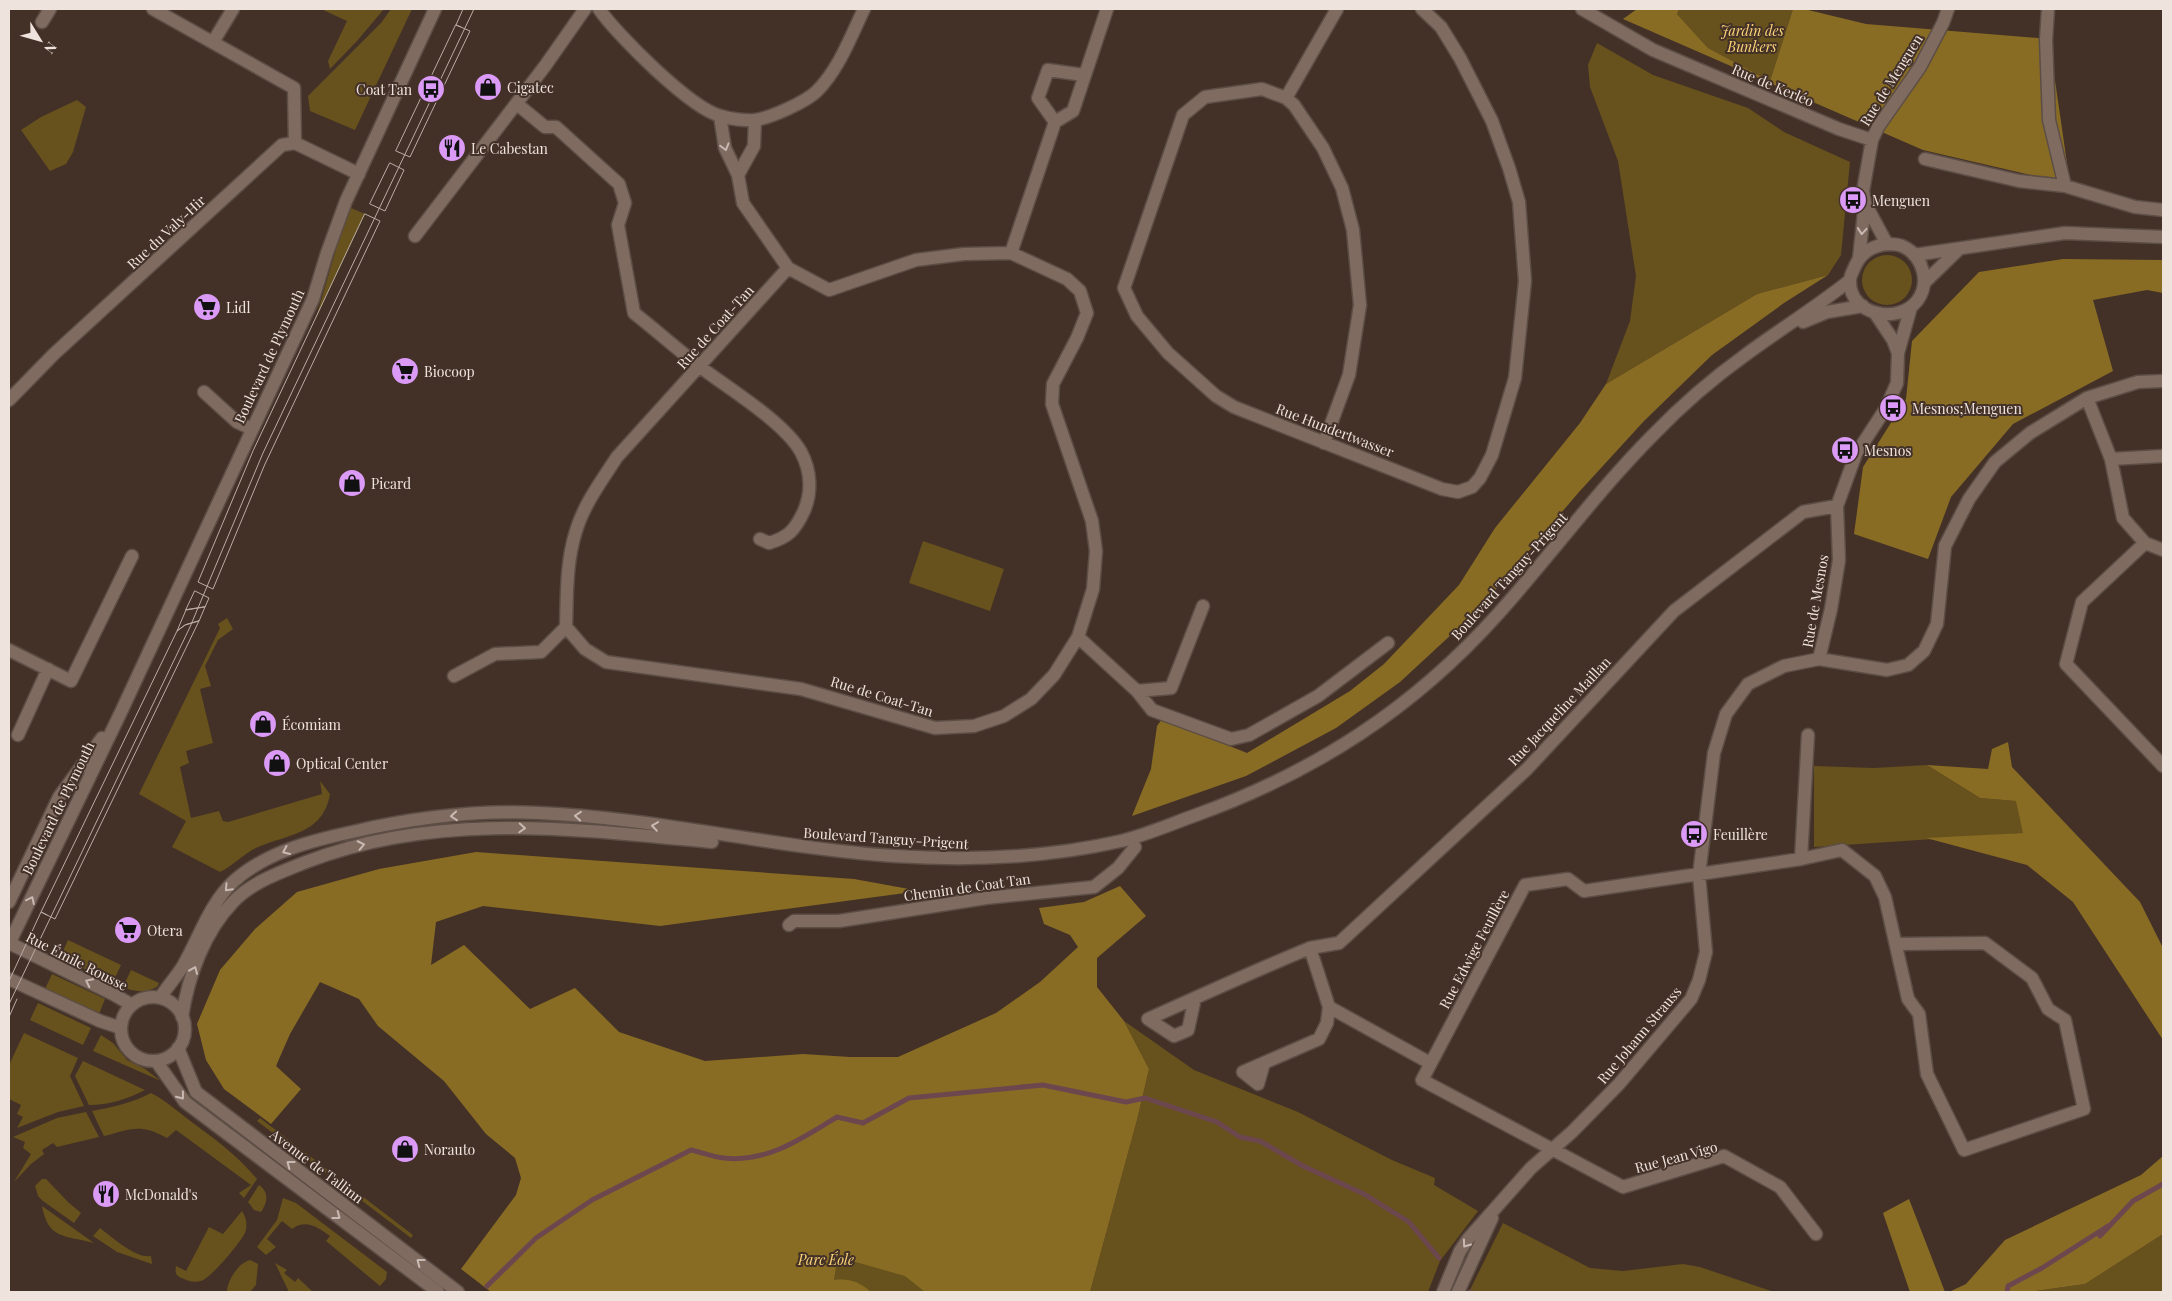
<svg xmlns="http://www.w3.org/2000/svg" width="2172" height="1301" font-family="'Playfair Display',serif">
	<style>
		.green { fill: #67511c }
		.forest { fill: #896c23 }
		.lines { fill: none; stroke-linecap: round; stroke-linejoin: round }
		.stream { stroke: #6c484e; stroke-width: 5 }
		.minor-casing { stroke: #5c4e45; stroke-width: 15 }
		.tertiary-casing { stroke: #5c4e45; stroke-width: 15 }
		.secondary-casing { stroke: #5c4e45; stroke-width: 15 }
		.minor { stroke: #806b61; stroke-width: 12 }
		.tertiary { stroke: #806b61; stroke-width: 12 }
		.secondary { stroke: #806b61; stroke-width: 12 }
		.tram { stroke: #baaca5; stroke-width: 1 }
		.oneway { stroke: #c8b9b2 }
		.labels { text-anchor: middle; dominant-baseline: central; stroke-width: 4; stroke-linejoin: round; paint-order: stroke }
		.park-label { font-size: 14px; font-style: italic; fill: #ffd679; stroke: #433128 }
		.street-label { font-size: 14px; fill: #efe3dd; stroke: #433128 }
		.poi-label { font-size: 14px; fill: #efe3dd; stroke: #433128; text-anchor: start }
	</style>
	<rect width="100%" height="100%" fill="#433128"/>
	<path class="green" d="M321,9h63l-27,32 -27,28 -2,-8 19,-40z
		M391,9h21l-57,121 -45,-19 -2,-15 73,-73z
		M1679,9h114l-23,72 -62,-33 -31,-34z
		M1597,43l56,32 95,33 36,24 66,30 -9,93 -13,20 -71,19 -151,90 24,-63 6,-45 -18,-115 -28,-74 -2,-22z
		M77,100l9,7 -13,45 -7,12 -16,7 -29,-41 20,-13z
		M351,208l14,6 -49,104 21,-72z
		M1862 280a25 25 0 1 1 50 0a25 25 0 1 1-50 0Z
		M923,541l81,28 -14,42 -81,-28z
		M227,618l6,11 -15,11 -13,26 6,20 -11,3 13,54 -27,8 3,12 -9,4 11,51 28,-7 4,10 5,1 94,-28 -2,-13 10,13c-7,41 -43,40 -74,54 -13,6 -23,18 -36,24l-48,-25 14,-26 -47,-27 81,-166 -2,-4z
		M1927,765l53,33 37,3 7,32 -210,14v-81l60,2z
		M68,940l53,25 -8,17 -53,-24z
		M131,970l28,13 -2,4c-12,6 -23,5 -34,0z
		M52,974l53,25 -6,15 -54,-25z
		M38,1003l53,25 -8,17 -53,-25z
		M1124,1021l70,49 104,42 94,48 43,18 -1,7 44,26 -38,50 -12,31h-338l47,-172 12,-51z
		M24,1033l54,25 -8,18 14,30 -26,6 -41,16 6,-11 -6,-3 4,-9 -12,-6v-34z
		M101,1035l12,8 14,17 18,9 16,12 -68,-30z
		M83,1061l62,29c-18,9 -36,15 -56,15l-14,-29z
		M151,1093c14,7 25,17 38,27 26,19 48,35 68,59l-13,19 -5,-5 12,-8 -75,-55 -9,8c-27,-15 -35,-9 -63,-2l-12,-25c21,-4 40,-8 59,-18z
		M86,1112l13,25 -42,10 -4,-4 -11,7 2,4 -13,10 -17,18 17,-28 -8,-6 2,-6 -12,-5 44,-19z
		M260,1118l153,117 -2,3 -154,-117z
		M42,1179h4l22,23 13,11 -7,10 -31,-22 -5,-5 -3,-10z
		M259,1185c11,8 8,18 2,27l-7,-2 -6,-8z
		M283,1198l13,5 91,69 -1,7 -6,7 -54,-45 4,-5c-13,-9 -24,-17 -38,-7l-10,-8 -15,18 9,8 -10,8 -9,-8 20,-27z
		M42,1206l52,37c-29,-8 -46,-3 -52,-37z
		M242,1211c4,6 6,14 3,22 -5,10 -34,45 -44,48 -7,2 -13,0 -19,-3 -6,-2 -7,-5 -6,-12l10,5 23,-44 14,7z
		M822,1221l183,71h-297z
		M1503,1223l87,45 33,3 60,-7 17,3 74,25h-305z
		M100,1228c12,9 36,31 51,28l1,8 -35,-12 -24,-16z
		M2163,1234v58h-134l56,-8z
		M250,1260l8,4 -2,21 -6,7h-23c0,-11 11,-29 23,-32z
		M275,1263l12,7 -3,3 11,9 3,-4 15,14h-24z"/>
	<path class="forest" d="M1637,9h42l-2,5 31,34 62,33 23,-72h11l62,15 183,15 21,145 -147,-34 -300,-131z
		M2063,259l100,1v33l-16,-3 -54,10 20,71 -100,53 -62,73 -23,62 -74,-25 9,-67 43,-68 6,-58 67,-69z
		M1828,275l-44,28 -72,52 -68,66 -65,71 -99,116 -80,74 -64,46 -90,48 -114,40 19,-47 6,-43 5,-7 85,34 103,-62 34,-27 75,-79 36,-57 85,-105 26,-39 151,-90z
		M2008,742l4,25 128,135 23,46v92l-90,-138 -46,-37 -101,-27 97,-5 -7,-32 -36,-3 -53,-33 61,4 4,-20z
		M476,852l378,27 66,12 -260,35 -177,-20 -47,16 -5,43 33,-20 66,64 45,-21 44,44 86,29 98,-7 47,3h48l98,-44 44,-31 38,-35 -8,-12 -26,-11 -5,-16 45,-6 36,-16 26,30 -49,42v29l27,34 25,48 -12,51 -47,172h-165l-20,-16 -60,-17 -9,7 -2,14c15,-2 26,2 37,12h-380l-30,-23 55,-74 5,-17 -6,-20 -29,-24 -42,-53 -66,-55 -19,-27 -39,-17 -30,52 -14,32 25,23 -30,35 -47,-35 -18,-29 -9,-36 23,-54 35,-41 42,-37 82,-23z
		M2163,1156v78l-78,50 -56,8h-80l17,-8 39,-44 136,-65z
		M1909,1199l36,93h-35l-27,-79z"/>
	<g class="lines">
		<path class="stream" d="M487,1286l49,-48 56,-38 99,-50c10,2 22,7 33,8 43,5 79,-20 113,-41l26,6 46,-25 134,-13 83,17 19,-4 72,24 23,15 20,4 43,25 61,28 45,28 30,36
			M1470,1292h1
			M2007,1292l1,-6 34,-18 66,-42 -8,10 33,-35 30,-17"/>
		<g class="minor-casing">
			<path id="minor" d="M153,9l141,79 1,55
				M599,9c18,26 92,100 122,107 9,3 25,5 34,4 15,-2 51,-18 62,-29 22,-22 34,-55 47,-82
				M1337,9l-51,89 -24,-9 -57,8 -22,18 -59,173 13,28 31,37 48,43 18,11 208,82 16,3 14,-5 8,-9 12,-23 23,-77 10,-97 -6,-79 -10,-34 -17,-47 -32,-63 -19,-31 -19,-18
				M1582,9l71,41 186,79 33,11
				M2048,9l-2,31 3,80 16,66 70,21 28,3
				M42,22l8,-13
				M213,42l20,-33
				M1286,98l8,7 29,43 19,40 11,42 7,75 -11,70 -25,68
				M517,104l28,23h11l63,57 6,19 -7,22 16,88c23,18 45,38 69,56 28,21 82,54 98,83 10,19 11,40 3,59 -9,19 -15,26 -35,32l-9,-4
				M720,116l5,32 13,27 5,28 45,65 41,22 87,-30 48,-6 47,-1 56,26 13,12 7,22 -10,25 -24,46 -1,20 40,117 4,30 -3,38 -15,48 -24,38 -23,24 -27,17 -30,10 -39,2 -134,-39 -195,-27 -21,-13 -19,-22c1,-32 0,-65 10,-96 8,-27 26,-51 41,-74l171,-189
				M1055,122l-17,-24 10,-28 36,5
				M1925,159l94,22 46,5
				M738,175l16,-29 1,-26
				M1865,203l22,41
				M415,236l130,-170 40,-57
				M1011,253l44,-131 18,-11 34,-102
				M1859,258l6,-55 -2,-12 9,-51 6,-13 42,-60 23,-44 5,-14
				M1875,313l18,27 5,13
				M204,392l33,30 15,7
				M2087,398l24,61 12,59 22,25 18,7
				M9,400l45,-46 228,-209 13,-2 64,31
				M2111,459l52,-3
				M2145,543l-63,59 -16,62 97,102
				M1078,637l59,54 15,19 79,29 18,-4 69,-39 70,-53
				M9,650l62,31 61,-125
				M1819,659l12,-50 8,-49 -2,-54 19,-52 30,-46 11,-25 1,-30 13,-46
				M454,676l41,-22 46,-2 25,-25
				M1137,691l34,-3 32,-82
				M18,735l30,-66
				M1801,859l7,-124
				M789,925l5,-4h45l147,-23 108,-11 24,-19 17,-21
				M1195,998l-7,32 -14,6 -26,-17c54,-24 108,-49 162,-71
				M1264,1063l-6,21 -15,-12 76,-33 8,-16 2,-16
				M1430,1063l-101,-56 -19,-59 29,-5 188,-174 147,-158 129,-99 34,-6
				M1816,1234l-36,-47 -56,-31 -101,31 -201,-107 103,-195 43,-6 16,12 217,-32 41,-9 33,26 10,21 23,102 11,15 8,60 37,76 120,-41 -19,-89 -17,-11 -16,-31 -47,-35 -88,1
				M1443,1292l17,-41 8,-12 63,-71 41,-36 47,-48 72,-85 8,-19 7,-28 -7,-77 15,-122 12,-39 22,-30 36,-18 35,-7 68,11 21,-5 16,-14 13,-27 8,-78 24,-47 26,-37 35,-29 57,-35 51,-16 25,-1
				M1458,1292l34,-74"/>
		</g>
		<g class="tertiary-casing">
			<path id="tertiary" d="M1887,244c4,0 10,0 15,2 21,9 29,37 15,55 -19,24 -67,14 -67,-19 -1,-5 4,-13 6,-18 7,-13 17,-18 31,-20z
				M1914,255l151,-22 98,4
				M1924,283l34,-33
				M1803,322l24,-10 36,-6
				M9,943l104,51 19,11
				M9,979l91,42 21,7
				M121 1029a32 32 0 1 1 64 0a32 32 0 1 1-64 0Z
				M160,998c7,-11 16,-21 23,-32 16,-28 27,-63 51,-85 33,-29 76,-40 118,-49 60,-14 124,-22 187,-19 119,5 236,35 355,43 76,5 152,2 227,-15 25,-6 50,-17 75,-26 119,-43 217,-106 302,-201 53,-59 100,-124 156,-180 28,-29 58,-55 90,-78 35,-26 71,-48 105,-75
				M182,1017c6,-40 22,-85 51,-115 19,-20 48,-30 73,-40 131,-51 269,-33 406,-20
				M178,1048l18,44 262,200
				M156,1061l29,41 253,190"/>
		</g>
		<g class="secondary-casing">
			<path id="secondary" d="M9,902l50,-105 43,-59
				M9,944l112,-232 192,-413 14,-46 19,-52 89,-192"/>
		</g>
		<use href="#minor" class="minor"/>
		<use href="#tertiary" class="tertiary"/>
		<use href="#secondary" class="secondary"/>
		<path class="tram" d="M456,25l14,6 -60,126 -14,-6z
			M461,27l-5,-2 7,-16
			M390,163l14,7 -19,41 -15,-7z
			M365,214l15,7 -115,243 -52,125 -15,-7 55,-131z
			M195,591l14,7 -4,9 -19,3z
			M205,607l-6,14 -14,4 -8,6 9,-21z
			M199,621l-144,298 -14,-7 136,-281 8,-6z
			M9,981l32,-69 6,3
			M9,1004l181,-377 73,-174 211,-444
			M9,1017l8,-18"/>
	</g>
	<defs><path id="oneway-chevron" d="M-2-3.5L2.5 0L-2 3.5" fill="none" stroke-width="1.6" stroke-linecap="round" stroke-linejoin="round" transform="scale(1.25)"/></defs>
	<g class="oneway">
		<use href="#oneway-chevron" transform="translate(725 147) rotate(74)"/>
		<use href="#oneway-chevron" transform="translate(1862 231) rotate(95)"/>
		<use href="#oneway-chevron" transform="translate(454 816) rotate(175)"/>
		<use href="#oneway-chevron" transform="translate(578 816) rotate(-175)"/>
		<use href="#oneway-chevron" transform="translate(655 826) rotate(-172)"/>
		<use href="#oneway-chevron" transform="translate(522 828) rotate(3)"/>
		<use href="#oneway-chevron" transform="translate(361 845) rotate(-12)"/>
		<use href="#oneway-chevron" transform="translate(286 851) rotate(156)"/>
		<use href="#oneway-chevron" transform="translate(228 888) rotate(133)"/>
		<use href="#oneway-chevron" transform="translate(31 900) rotate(-64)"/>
		<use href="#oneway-chevron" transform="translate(194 970) rotate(-67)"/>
		<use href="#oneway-chevron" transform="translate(89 982) rotate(-154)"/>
		<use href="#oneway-chevron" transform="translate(181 1096) rotate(52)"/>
		<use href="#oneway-chevron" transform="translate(290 1164) rotate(-143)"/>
		<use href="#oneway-chevron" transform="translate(337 1216) rotate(37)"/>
		<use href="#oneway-chevron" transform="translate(1466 1244) rotate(126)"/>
		<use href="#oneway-chevron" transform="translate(420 1262) rotate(-143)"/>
	</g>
	<defs>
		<g id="shop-disc" transform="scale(1.4375)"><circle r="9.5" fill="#db9af6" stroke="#433128"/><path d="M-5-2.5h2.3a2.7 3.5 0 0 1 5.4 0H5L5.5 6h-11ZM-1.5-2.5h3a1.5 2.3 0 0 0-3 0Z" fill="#111"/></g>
		<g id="bus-disc" transform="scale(1.4375)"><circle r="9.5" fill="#db9af6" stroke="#433128"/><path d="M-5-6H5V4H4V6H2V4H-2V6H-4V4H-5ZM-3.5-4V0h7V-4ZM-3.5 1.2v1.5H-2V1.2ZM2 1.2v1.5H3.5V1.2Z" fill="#111"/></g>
		<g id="restaurant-disc" transform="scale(1.4375)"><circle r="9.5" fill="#db9af6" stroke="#433128"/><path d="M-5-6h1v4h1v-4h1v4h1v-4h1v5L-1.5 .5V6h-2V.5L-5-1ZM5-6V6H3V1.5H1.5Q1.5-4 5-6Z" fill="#111"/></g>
		<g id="supermarket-disc" transform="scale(1.4375)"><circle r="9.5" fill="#db9af6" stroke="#433128"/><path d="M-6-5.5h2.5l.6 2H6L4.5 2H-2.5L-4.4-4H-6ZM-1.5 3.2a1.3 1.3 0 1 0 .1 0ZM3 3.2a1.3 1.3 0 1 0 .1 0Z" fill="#111"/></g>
	</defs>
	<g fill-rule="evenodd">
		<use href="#shop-disc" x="488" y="87"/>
		<use href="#bus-disc" x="431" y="89"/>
		<use href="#restaurant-disc" x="452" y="148"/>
		<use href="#bus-disc" x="1853" y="200"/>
		<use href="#supermarket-disc" x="207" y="307"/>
		<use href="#supermarket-disc" x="405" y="371"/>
		<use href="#bus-disc" x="1893" y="408"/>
		<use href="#bus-disc" x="1845" y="450"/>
		<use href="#shop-disc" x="352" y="483"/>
		<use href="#shop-disc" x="263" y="724"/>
		<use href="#shop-disc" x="277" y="763"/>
		<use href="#bus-disc" x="1694" y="834"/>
		<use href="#supermarket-disc" x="128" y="930"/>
		<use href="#shop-disc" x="405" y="1149"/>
		<use href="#restaurant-disc" x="106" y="1194"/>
	</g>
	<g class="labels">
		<g class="park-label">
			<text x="1752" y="30">Jardin des<tspan x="1752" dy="16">Bunkers</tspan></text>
			<text x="826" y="1259">Parc Éole</text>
		</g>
		<g class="street-label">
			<text transform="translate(1891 80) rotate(-58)">Rue de Menguen</text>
			<text transform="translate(1773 85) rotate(23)">Rue de Kerléo</text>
			<text transform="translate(166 232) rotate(-43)">Rue du Valy-Hir</text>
			<text transform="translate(715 327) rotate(-48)">Rue de Coat-Tan</text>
			<text transform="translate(269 356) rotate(-65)">Boulevard de Plymouth</text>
			<text transform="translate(1335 430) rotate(21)">Rue Hundertwasser</text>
			<text transform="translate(1509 576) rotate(-48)">Boulevard Tanguy-Prigent</text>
			<text transform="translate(1815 601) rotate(-80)">Rue de Mesnos</text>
			<text transform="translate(882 696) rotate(17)">Rue de Coat-Tan</text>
			<text transform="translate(1559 711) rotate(-47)">Rue Jacqueline Maillan</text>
			<text transform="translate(58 808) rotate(-64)">Boulevard de Plymouth</text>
			<text transform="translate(886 838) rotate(4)">Boulevard Tanguy-Prigent</text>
			<text transform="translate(967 887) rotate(-8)">Chemin de Coat Tan</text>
			<text transform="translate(1474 949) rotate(-62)">Rue Edwige Feuillère</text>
			<text transform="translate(77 961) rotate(27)">Rue Émile Rousse</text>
			<text transform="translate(1639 1035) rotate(-50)">Rue Johann Strauss</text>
			<text transform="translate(1676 1157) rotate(-15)">Rue Jean Vigo</text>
			<text transform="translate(317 1166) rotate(37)">Avenue de Tallinn</text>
		</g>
		<g class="poi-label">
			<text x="507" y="87">Cigatec</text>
			<text x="412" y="89" text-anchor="end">Coat Tan</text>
			<text x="471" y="148">Le Cabestan</text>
			<text x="1872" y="200">Menguen</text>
			<text x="226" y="307">Lidl</text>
			<text x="424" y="371">Biocoop</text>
			<text x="1912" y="408">Mesnos;Menguen</text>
			<text x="1864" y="450">Mesnos</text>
			<text x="371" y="483">Picard</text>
			<text x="282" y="724">Écomiam</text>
			<text x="296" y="763">Optical Center</text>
			<text x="1713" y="834">Feuillère</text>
			<text x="147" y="930">Otera</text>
			<text x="424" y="1149">Norauto</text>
			<text x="125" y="1194">McDonald's</text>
		</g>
	</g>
	<rect width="2172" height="1301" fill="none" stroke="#efe3dd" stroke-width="20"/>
	<g transform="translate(40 40) rotate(127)" stroke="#433128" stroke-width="4" paint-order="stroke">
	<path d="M0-4L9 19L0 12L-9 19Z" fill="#efe3dd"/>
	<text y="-8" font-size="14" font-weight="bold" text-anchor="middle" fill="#efe3dd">N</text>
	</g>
</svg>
